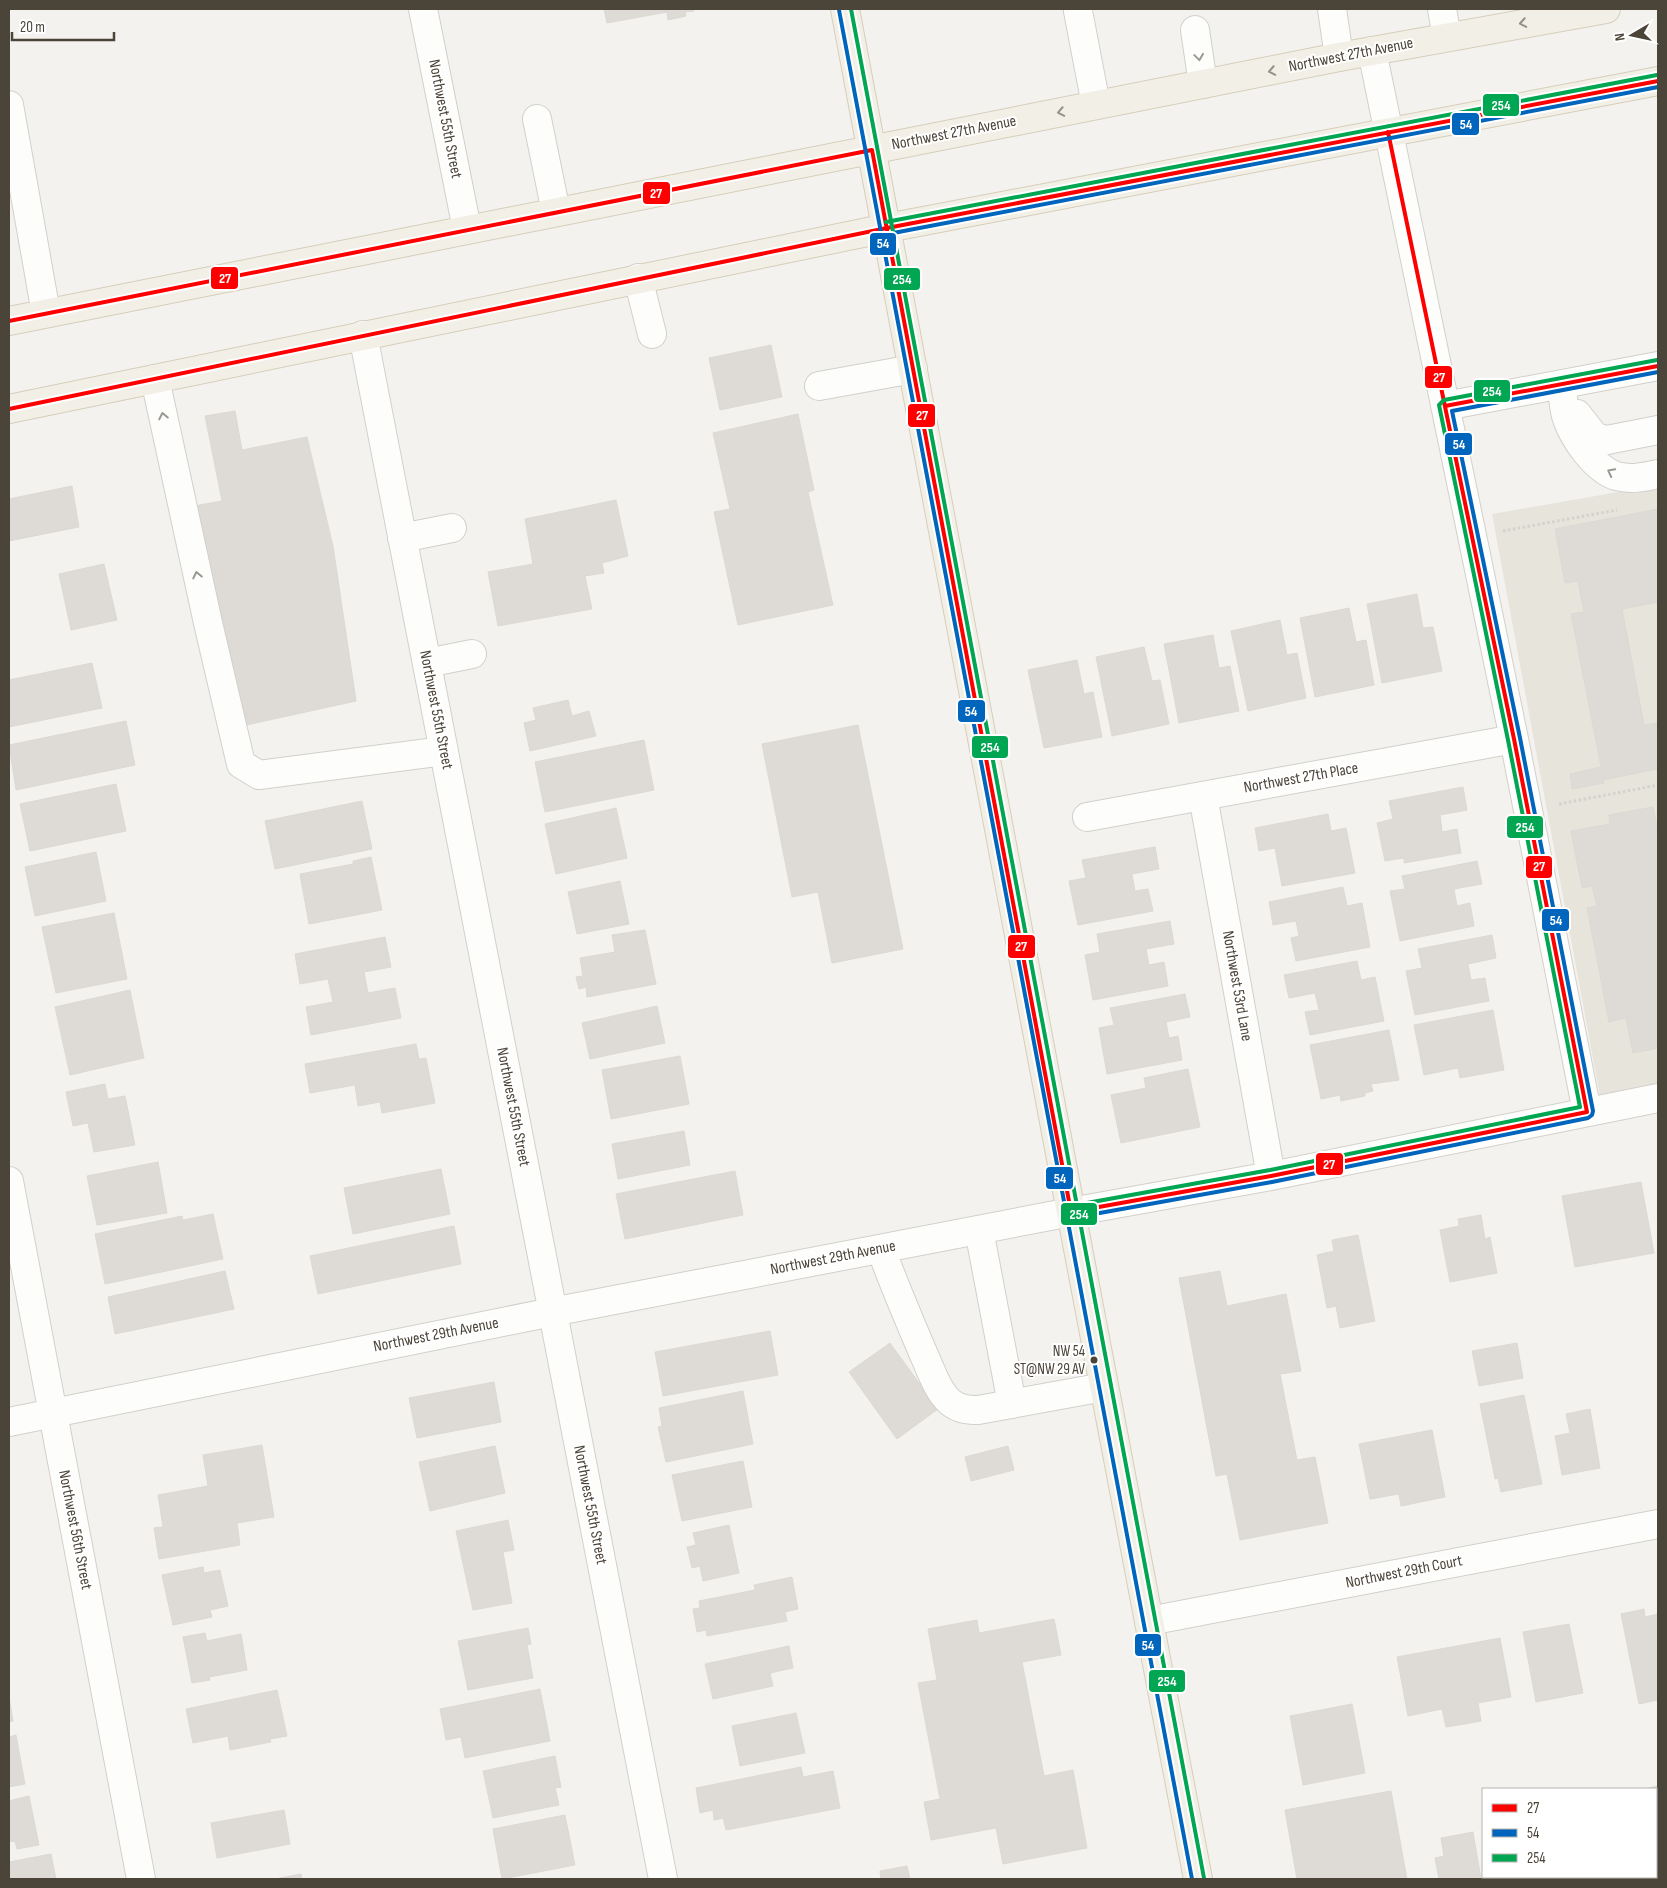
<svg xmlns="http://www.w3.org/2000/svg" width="1667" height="1888" font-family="'Sofia Sans Condensed',sans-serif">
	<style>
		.residential { fill: #e7e4dc }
		.building { fill: #dedbd6; stroke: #dcd9d4 }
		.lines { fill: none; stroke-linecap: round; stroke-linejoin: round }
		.minor-casing { stroke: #d2d0cb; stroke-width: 30 }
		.major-casing { stroke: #d6cebb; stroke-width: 30 }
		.path { stroke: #d3d2cc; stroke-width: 3; stroke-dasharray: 2.5 2.5; stroke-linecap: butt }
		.minor { stroke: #fdfdfc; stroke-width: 28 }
		.major { stroke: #f2efe6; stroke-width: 28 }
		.bus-1-casing { stroke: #fff; stroke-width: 8 }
		.bus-2-casing { stroke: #fff; stroke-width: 8 }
		.bus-3-casing { stroke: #fff; stroke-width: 8 }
		.bus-1 { stroke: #f00; stroke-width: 4 }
		.bus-2 { stroke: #0065bd; stroke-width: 4 }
		.bus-3 { stroke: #00a651; stroke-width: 4 }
		.oneway { stroke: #969187 }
		.oneway2 { stroke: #9b9791 }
		.bus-dot { fill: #4b4439; stroke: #fff; stroke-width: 2 }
		.labels { text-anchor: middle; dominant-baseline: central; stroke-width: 4; stroke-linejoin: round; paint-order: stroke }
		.bus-label { font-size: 15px; fill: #4b4439; stroke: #fff; text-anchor: end }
		.street-label { font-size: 16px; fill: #4b4439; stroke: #fff }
		.line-badge { stroke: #fff; stroke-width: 2 }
		.badge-label { font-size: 14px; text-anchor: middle; font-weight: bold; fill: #fff }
	</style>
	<rect width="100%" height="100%" fill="#f4f2ee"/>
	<path class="residential" d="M1658,485v600l-58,11 -108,-582z"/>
	<path class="building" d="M604,9h89l1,2 -9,1 1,4 -18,4 -1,-8 -60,11z
		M771,345l11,52 -62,13 -11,-52z
		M235,411l7,39 65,-13 26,109 23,155 -114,25 -48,-220 28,-5 -17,-85z
		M798,414l16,76 -6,2 25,113 -95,20 -24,-113 16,-3 -17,-76z
		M72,486l7,41 -70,14v-42z
		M616,500l12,56 -26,7 2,10 -19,3 7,33 -94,17 -10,-54 45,-8 -8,-45z
		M1658,509v93l-36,7 22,116 14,-2v48l-1,-2 -54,11 1,3 -32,6 -2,-15 31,-7 -30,-153 13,-2 -6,-31 -13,2 -10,-54z
		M104,564l13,56 -46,10 -12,-56z
		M1417,594l6,34 10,-1 9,44 -60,12 -15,-79z
		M1349,608l7,34 10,-2 8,45 -59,12 -15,-79z
		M1280,620l7,35 10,-2 9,45 -58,13 -17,-80z
		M1213,635l6,33 11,-2 9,45 -60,12 -15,-79z
		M1144,647l8,34 8,-1 9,44 -57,12 -16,-79z
		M1077,660l7,34 9,-2 9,45 -58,11 -16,-78z
		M92,663l10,45 -93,19v-47z
		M568,700l4,16 17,-5 7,25 -66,15 -6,-28 12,-3 -3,-12z
		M126,721l9,44 -119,25 -7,-45z
		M858,725l45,224 -71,14 -14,-71 -26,5 -30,-153z
		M644,740l10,50 -109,22 -10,-50z
		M116,784l10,47 -96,20 -10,-47z
		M1463,787l4,23 -27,5 2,17 15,-3 4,24 -57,10v-5l-19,3 -8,-38 16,-4 -4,-18z
		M362,801l10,48 -97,20 -10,-48z
		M1653,807l5,26v215l-25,5 -7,-35 -17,4 -22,-114 10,-2 -5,-20 -10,2 -11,-57 39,-7 -1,-9z
		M616,808l11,50 -71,16 -11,-50z
		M1328,814l3,17 15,-3 9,45 -73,13 -7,-38 -16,3 -4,-23z
		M1155,847l4,22 -27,5 3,17 13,-2 5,22 -75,14 -9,-44 17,-3 -4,-18z
		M96,852l10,49 -71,15 -10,-49z
		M371,857l11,53 -73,14 -9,-50 53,-10v-3z
		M1477,861l5,23 -28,5 3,17 13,-3 4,23 -74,15 -10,-50 15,-2 -3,-13z
		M620,881l9,43 -52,10 -9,-42z
		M1343,887l4,19 15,-3 8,44 -74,14 -5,-23 8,-2 -3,-15 -23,4 -4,-23z
		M114,913l13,66 -71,14 -14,-66z
		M1170,921l4,23 -28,5 3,16 15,-3 4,24 -75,14 -8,-45 15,-3 -3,-18z
		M645,930l11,54 -69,13 -1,-10 -7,2 -3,-12 7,-1 -3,-18 35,-6 -3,-17z
		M1492,935l4,23 -28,6 3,16 14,-2 4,23 -74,14 -9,-44 16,-3 -4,-19z
		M385,937l6,30 -27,5 4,21 27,-5 6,30 -90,17 -5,-28 27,-5 -5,-23 -28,5 -5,-30z
		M1357,961l4,19 14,-3 9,44 -74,14 -5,-23 14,-2 -4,-17 -26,5 -5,-23z
		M130,990l14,68 -74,17 -15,-68z
		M1185,994l5,23 -24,5 3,16 9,-2 4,24 -75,14 -8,-46 15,-3 -4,-17z
		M657,1006l8,37 -75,16 -8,-36z
		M1493,1010l11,60 -44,8 -2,-10 -34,7 -10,-50z
		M1389,1030l10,50 -28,4 2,7 -8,2v3l-24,5 -1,-6 -19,4 -11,-54z
		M416,1044l3,15 7,-1 9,45 -53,10 -2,-11 -22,4 -3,-21 -45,8 -5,-29z
		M680,1056l9,48 -78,15 -9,-49z
		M1188,1069l12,58 -79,16 -10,-48 35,-7 -2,-10z
		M105,1084l3,15 17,-3 10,49 -41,7 -6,-29 -15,3 -7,-34z
		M684,1131l6,34 -72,14 -6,-35z
		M158,1162l9,51 -70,12 -10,-49z
		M441,1169l9,45 -97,20 -9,-46z
		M735,1171l8,44 -118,24 -9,-45z
		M1641,1182l13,71 -79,14 -13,-71z
		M213,1214l10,45 -118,25 -10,-50 87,-18 1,4z
		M1481,1215l4,24 5,-2 7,36 -47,9 -10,-52 19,-4 -1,-7z
		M454,1226l7,38 -143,30 -8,-38z
		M1358,1235l17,86 -35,7 -4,-22 -9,2 -10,-53 17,-4 -2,-11z
		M225,1271l9,38 -119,25 -7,-37z
		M1220,1271l7,35 59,-12 15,77 -21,3 17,86 18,-3 13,66 -88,17 -13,-66 -11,2 -37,-198z
		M770,1331l8,44 -115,21 -8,-44z
		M890,1343l48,66 -41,30 -48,-67z
		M1517,1343l6,35 -44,8 -7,-35z
		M494,1382l7,40 -84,16 -8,-40z
		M743,1391l10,53 -87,18 -8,-35 4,-1 -3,-18z
		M1524,1395l18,89 -41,8 -3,-14 -3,1 -15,-75z
		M1590,1409l10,59 -38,7 -7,-39 15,-3 -4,-19z
		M1432,1430l13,67 -44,9 -2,-12 -29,5 -11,-55z
		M262,1445l12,72 -37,6 3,22 -81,14 -5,-31 9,-1 -5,-32 50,-9 -5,-31z
		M495,1446l10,47 -75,18 -11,-49z
		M1008,1446l6,24 -43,11 -6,-24z
		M743,1461l9,46 -70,14 -10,-46z
		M508,1520l6,30 -11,2 9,51 -39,7 -17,-79z
		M729,1525l10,48 -36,8 -3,-15 -8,2 -5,-21 9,-2 -3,-12z
		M203,1567l1,6 16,-3 8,36 -18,4 2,7 -39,8 -11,-50z
		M792,1577l6,32 -13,3 2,9 -80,15 -1,-6 -9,2 -4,-23 7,-1 -1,-7 56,-11 -1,-5z
		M1644,1609l1,8 13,-3v86l-19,4 -18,-90z
		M1054,1619l7,36 -39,7 22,114 29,-6 14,78 -84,16 -7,-36 -65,12 -7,-38 16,-3 -22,-116 19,-3 -9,-51 49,-9 2,13z
		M1569,1624l14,69 -47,9 -13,-70z
		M528,1628l3,16 -4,1 6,33 -65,12 -10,-49z
		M205,1633l2,8 34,-7 6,36 -38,7 1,3 -18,3 -9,-46z
		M1500,1638l11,59 -33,6 3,18 -17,3 -18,3 -4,-18 -34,7 -11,-59z
		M789,1646l4,22 -23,5 3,13 -60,13 -8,-35z
		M540,1689l10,52 -85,17 -4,-21 -15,3 -6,-31z
		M277,1690l10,46 -17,3 1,3 -41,8 -2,-14 -35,7 -7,-34z
		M9,1697l4,24 -4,1z
		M1352,1704l13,69 -62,12 -13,-69z
		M796,1713l9,40 -65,13 -8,-40z
		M16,1735l9,49 -16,3v-50z
		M555,1756l6,31 -6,1 4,17 -66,13 -10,-47z
		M801,1767l2,10 30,-6 7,37 -114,22 -3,-12 -9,2 -1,-10 -13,3 -4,-25z
		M1658,1786v75h-2v-72h-12z
		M1391,1791l16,88h-110l-12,-69z
		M29,1796l10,49 -22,4 -2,-8 -6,1v-41z
		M284,1810l6,34 -73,14 -6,-35z
		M565,1815l10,50 -73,14 -9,-50z
		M1473,1832l8,47h-42l-4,-21 9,-2 -3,-18z
		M51,1854l5,25h-47v-17z
		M907,1866l3,13h-29l-1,-8z
		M301,1874l1,5h-27z
		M1499,1877h52l1,2h-52z
		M1580,1877h38l1,2h-38z
		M1631,1877h21v2h-20z"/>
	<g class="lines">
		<g class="minor-casing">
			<path id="minor" d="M423,9l44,220
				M1332,9l7,48
				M1442,9l5,28
				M1078,11l18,94
				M1195,30l8,54
				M1372,51l142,688 73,373
				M9,105l37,208
				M537,119l19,93
				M638,278l14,56
				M363,335l300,1544
				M155,379l53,244 33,141 18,11 185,-24
				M1562,384c1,11 1,25 5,35 7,20 28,50 49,57 15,4 28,1 42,-2
				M819,386l94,-17
				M1445,406l213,-40
				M1577,414l18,23 12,3 51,-10
				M402,538l50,-10
				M427,663l45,-9
				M1203,796l68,380
				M1087,817l427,-78
				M9,1181l132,698
				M979,1230l33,174
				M881,1249c13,36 28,71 43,106 7,15 13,35 26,47 9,7 17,8 28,8l126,-23
				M9,1422l543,-110 519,-100 200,-36 387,-78
				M1149,1621l509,-97"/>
		</g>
		<g class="major-casing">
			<path id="major" d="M845,9l226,1203 127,667
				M9,321l1330,-264 267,-48
				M9,409l878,-181 771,-147"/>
		</g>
		<path class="path" d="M1503,531l114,-21
			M1559,804l99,-19"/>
		<use href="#minor" class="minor"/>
		<use href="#major" class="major"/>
		<g class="bus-1-casing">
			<path id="bus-1" d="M1388,132l126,607 73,373
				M872,150l199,1062
				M9,321l863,-171
				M1445,406l213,-40
				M9,409l878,-181 771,-147
				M1071,1212l200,-36 316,-64"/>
		</g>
		<g class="bus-2-casing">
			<path id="bus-2" d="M839,10l353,1869
				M888,234l770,-147
				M1072,1218l200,-36 316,-64 4,-3 1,-4 -73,-373 -68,-327 206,-39"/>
		</g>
		<g class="bus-3-casing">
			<path id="bus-3" d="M851,9l353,1869
				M886,222l771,-147
				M1070,1206l200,-36 310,-63 -72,-367 -69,-335 5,-5 213,-40"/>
		</g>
		<use href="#bus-1" class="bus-1"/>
		<use href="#bus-2" class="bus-2"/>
		<use href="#bus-3" class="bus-3"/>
	</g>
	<defs><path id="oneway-chevron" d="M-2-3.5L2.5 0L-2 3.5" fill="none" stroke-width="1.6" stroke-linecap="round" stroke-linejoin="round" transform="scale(1.25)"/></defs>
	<g class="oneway">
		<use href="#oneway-chevron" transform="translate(1523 23) rotate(170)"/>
		<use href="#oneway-chevron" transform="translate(1272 71) rotate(169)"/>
		<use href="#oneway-chevron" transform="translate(1061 112) rotate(169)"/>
	</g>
	<g class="oneway2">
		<use href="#oneway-chevron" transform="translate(1199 57) rotate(82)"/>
		<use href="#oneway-chevron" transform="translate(163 416) rotate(-102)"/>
		<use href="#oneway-chevron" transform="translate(1611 472) rotate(-153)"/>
		<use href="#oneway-chevron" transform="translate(197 575) rotate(-102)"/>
	</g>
	<circle class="bus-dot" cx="1094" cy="1360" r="4.5"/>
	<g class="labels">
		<g class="bus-label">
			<text x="1085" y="1351">NW 54<tspan x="1085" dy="18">ST@NW 29 AV</tspan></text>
		</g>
		<g class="street-label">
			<text transform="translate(1351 55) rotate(-11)">Northwest 27th Avenue</text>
			<text transform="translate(445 119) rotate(79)">Northwest 55th Street</text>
			<text transform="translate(954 133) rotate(-11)">Northwest 27th Avenue</text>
			<text transform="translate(436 710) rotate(79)">Northwest 55th Street</text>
			<text transform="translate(1301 778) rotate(-10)">Northwest 27th Place</text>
			<text transform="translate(1237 986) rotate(80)">Northwest 53rd Lane</text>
			<text transform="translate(513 1107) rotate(79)">Northwest 55th Street</text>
			<text transform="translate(833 1258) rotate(-11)">Northwest 29th Avenue</text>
			<text transform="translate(436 1335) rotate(-11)">Northwest 29th Avenue</text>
			<text transform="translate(590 1505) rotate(79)">Northwest 55th Street</text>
			<text transform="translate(75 1530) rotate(79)">Northwest 56th Street</text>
			<text transform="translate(1404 1572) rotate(-11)">Northwest 29th Court</text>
		</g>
	</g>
	<g class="line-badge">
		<rect x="1482" y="93" width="38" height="24" rx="5" fill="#00a651"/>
		<rect x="1451" y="112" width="29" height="24" rx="5" fill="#0065bd"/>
		<rect x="642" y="181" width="29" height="24" rx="5" fill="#f00"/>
		<rect x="869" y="232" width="28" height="24" rx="5" fill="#0065bd"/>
		<rect x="210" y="266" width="29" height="24" rx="5" fill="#f00"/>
		<rect x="883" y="267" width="38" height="24" rx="5" fill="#00a651"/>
		<rect x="1424" y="365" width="29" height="24" rx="5" fill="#f00"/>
		<rect x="1473" y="379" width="38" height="24" rx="5" fill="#00a651"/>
		<rect x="907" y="403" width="29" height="25" rx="5" fill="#f00"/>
		<rect x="1444" y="432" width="29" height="24" rx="5" fill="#0065bd"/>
		<rect x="957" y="699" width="29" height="24" rx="5" fill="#0065bd"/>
		<rect x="971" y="735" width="38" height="24" rx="5" fill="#00a651"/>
		<rect x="1506" y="815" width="38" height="24" rx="5" fill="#00a651"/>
		<rect x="1525" y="855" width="28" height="24" rx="5" fill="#f00"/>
		<rect x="1541" y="908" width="29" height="24" rx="5" fill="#0065bd"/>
		<rect x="1007" y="934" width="29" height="25" rx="5" fill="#f00"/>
		<rect x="1315" y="1152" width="29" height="24" rx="5" fill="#f00"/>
		<rect x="1045" y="1166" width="29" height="24" rx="5" fill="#0065bd"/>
		<rect x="1060" y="1202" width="38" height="24" rx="5" fill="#00a651"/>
		<rect x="1134" y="1633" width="28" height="24" rx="5" fill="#0065bd"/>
		<rect x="1148" y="1669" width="38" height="24" rx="5" fill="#00a651"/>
	</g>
	<g class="badge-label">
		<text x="1501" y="110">254</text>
		<text x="1466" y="129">54</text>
		<text x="656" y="198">27</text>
		<text x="883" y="248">54</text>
		<text x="225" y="283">27</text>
		<text x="902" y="284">254</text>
		<text x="1439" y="382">27</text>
		<text x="1492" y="396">254</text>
		<text x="922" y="420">27</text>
		<text x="1459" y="449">54</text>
		<text x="971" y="716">54</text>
		<text x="990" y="752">254</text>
		<text x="1525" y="832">254</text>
		<text x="1539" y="871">27</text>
		<text x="1556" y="925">54</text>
		<text x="1021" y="951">27</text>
		<text x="1329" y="1169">27</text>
		<text x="1060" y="1183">54</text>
		<text x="1079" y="1219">254</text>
		<text x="1148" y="1650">54</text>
		<text x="1167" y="1686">254</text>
	</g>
	<rect width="1667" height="1888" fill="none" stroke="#4b4439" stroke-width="20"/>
	<rect x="1482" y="1788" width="175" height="90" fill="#ffffff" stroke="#b7b4b0"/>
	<rect x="1492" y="1804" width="25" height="8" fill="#ff0000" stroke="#b7b4b0"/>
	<text x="1527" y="1813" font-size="15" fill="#4b4439">27</text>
	<rect x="1492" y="1829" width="25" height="8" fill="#0065bd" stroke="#b7b4b0"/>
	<text x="1527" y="1838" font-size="15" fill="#4b4439">54</text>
	<rect x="1492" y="1854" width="25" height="8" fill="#00a651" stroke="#b7b4b0"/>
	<text x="1527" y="1863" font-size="15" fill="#4b4439">254</text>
	<g transform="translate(1632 35) rotate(261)" stroke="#ffffff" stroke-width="4" paint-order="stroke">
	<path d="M0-4L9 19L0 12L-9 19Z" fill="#4b4439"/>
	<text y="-8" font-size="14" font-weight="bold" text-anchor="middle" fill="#4b4439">N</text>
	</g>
	<path d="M12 32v8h102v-8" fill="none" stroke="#4b4439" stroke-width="2.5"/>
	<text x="20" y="32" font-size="15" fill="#4b4439" stroke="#ffffff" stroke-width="4" paint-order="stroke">20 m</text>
</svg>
